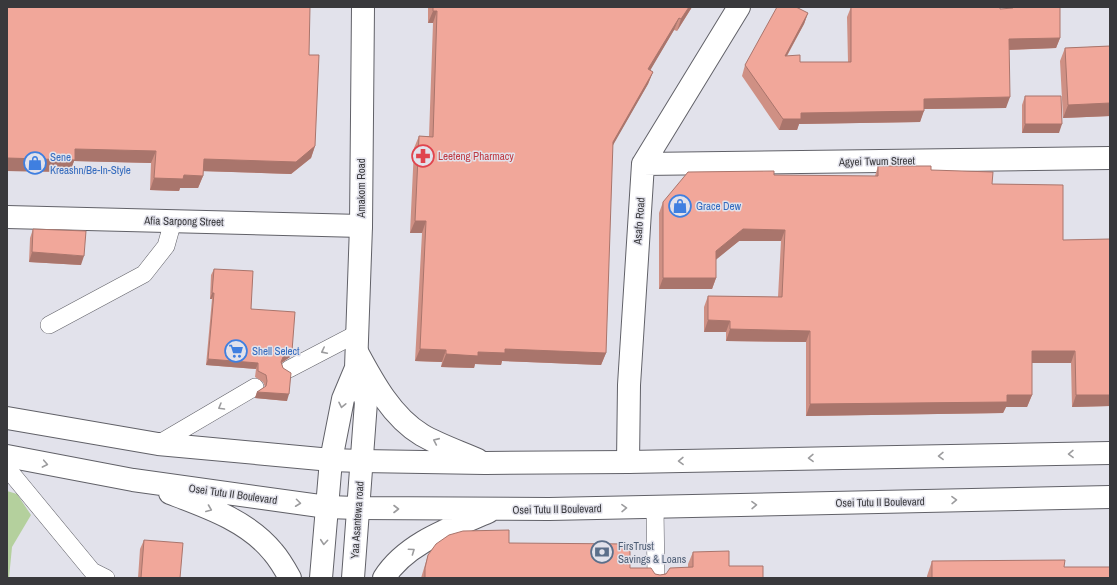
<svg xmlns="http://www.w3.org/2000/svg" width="1117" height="585" font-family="'Archivo Narrow',sans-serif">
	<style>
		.green { fill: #b4d09d }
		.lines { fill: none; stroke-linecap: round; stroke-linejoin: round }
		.service-casing { stroke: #616168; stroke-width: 18 }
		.minor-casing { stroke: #616168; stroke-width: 24 }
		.tertiary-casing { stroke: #616168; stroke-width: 24 }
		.secondary-casing { stroke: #616168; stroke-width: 24 }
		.service { stroke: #fff; stroke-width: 17 }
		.minor { stroke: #fff; stroke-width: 22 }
		.tertiary { stroke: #fff; stroke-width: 22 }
		.secondary { stroke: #fff; stroke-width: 22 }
		.wall { fill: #cf9084 }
		.shaded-wall { fill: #a9756c }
		.building { fill: #f1a79a; stroke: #a9756c }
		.oneway { stroke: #9c9c9e }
		.labels { text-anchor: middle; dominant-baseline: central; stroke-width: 3; stroke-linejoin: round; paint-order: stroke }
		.health-label { font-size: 11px; fill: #be3a42; stroke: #e2e2eb; text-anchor: start }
		.shop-label { font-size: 11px; fill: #366cbe; stroke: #e2e2eb; text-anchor: start }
		.street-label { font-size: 11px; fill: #39393c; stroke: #e2e2eb }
		.service-label { font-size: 11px; fill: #4e5e75; stroke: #e2e2eb; text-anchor: start }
	</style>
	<rect width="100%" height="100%" fill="#e2e2eb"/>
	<path class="green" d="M7,491l10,3 14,21 -19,32 -3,31h-2z"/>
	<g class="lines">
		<g class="service-casing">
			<path id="service" d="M49,325l95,-51 22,-28 7,-25
				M289,369l69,-36
				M158,444l97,-57
				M7,468l85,103 14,7
				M655,507l1,71"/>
		</g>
		<g class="minor-casing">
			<path id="minor" d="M643,164l467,-6
				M7,217l354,9
				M628,462l1,-77 14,-221 96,-157"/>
		</g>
		<g class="tertiary-casing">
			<path id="tertiary" d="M321,578l10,-118 12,-61 13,-31
				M353,578l13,-176 -10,-34 5,-142 2,-219"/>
		</g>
		<g class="secondary-casing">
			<path id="secondary" d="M357,352c16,30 35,65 65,83 17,10 38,17 56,25
				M7,418l151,26 173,16 30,1 124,2 143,-1 482,-9
				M7,456l126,24 194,27 30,1 192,1 561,-12
				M170,493c37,14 78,28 103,59 7,8 12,17 17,26
				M384,578c22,-35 67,-50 104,-66"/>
		</g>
		<use href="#service" class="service"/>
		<use href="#minor" class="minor"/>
		<use href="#tertiary" class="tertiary"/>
		<use href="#secondary" class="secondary"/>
	</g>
	<path class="wall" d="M428,7h264l-15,24 -3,-1 -24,40 3,2 -5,12 -36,62 -6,207 -5,12 -99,-4 -1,4 -26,-1 -1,4 -33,-1 1,-5 -27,-1 7,-128h-12l4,-85 5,-12h10l4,-113h-5z
		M851,7l149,2h10v-2h50v31l-4,10 -47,2 -3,58 -82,1 -4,13 -121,2 -2,6h-18l-37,-54 3,-11 63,-52 -4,11 -17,32 13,6h48l-1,-45z
		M1110,46v70l-47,2 -3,-57 5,-13z
		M309,55l6,91 -4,12 -20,16 -88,-3v5l-5,12h-18l-1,3 -29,-1 1,-27 -77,-2 -4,11 -63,-1z
		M1025,96l34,37h-37v-28z
		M878,166l53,4 61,14 71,56 47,166 -38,1 -1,-44h-39v32l-5,12h-21l-3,6 -197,3v-74l-80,-1v-9h-22v-25l4,-11 70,1 3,-56h-42l-23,18v19l-4,11h-53v-76l4,-11 212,-26z
		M33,229l48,36 -52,-3 1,-24z
		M214,269l37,40 39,48 -8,6 5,38 -32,-3 2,-6 8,-5 -2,-5 -8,-5 1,-8 -50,-4 6,-66h-2l1,-24z
		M144,540l36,38h-42l2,-29z
		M509,543l121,25 30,7 28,-8v-3l5,-12 36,14 34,12h-342l7,-23z
		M932,561l132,6 46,11h-183v-2z"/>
	<path class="shaded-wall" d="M689,7h3l-15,24 4,-12z
		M433,11h4l-4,12h-5z
		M808,13l-4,11 -23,42 4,-10z
		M679,18l-5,12 -30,51 4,-12z
		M1060,38l-4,10 -51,2 4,-11z
		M653,72l-5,12 -40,70 5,-12z
		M1010,97l-4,11 -86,1 4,-10z
		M1110,103v13l-47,2 5,-13z
		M924,111l-4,11 -121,2 -2,6h-18l4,-11 18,-6z
		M1025,124h37l-3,9h-37z
		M315,146l-4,12 -20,16 -92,-3 5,-12z
		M75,149l81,2 -5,12 -77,-2 -4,11 -63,-1v-13z
		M184,175l19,1 -5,12h-18l-1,3 -29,-1 4,-12z
		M415,221h11l-4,12h-12z
		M743,229l42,1 -4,11h-42l-27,22 4,-12z
		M32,252l52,4 -3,9 -52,-3z
		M663,278h53l-4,11h-53z
		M212,293h2l-2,6h-2z
		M708,320l22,1 -4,11h-22z
		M730,329l80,2 -4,11 -80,-1z
		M420,349l26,1 -4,12 -27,-1z
		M505,349l101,4 -5,12 -99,-4 -1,4 -26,-1 -1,4 -33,-1 5,-13 32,-2z
		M292,351l-2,6 -9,6 2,-6z
		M1032,351h43l-4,12h-44z
		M208,359l50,4 -2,6 -50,-4z
		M257,392l32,2 -2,7 -32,-3z
		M1007,395h25l-5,12h-21l-3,6 -197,3 4,-12z
		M1076,395h34v11l-38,1z"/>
	<path class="building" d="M7,7h303l-1,48h10l-4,91 -19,16 -92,-3 -1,17 -19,-1 -1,4 -29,-1 2,-27 -81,-2v11l-68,-2z
		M433,7h256l-8,12 -2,-1 -31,51 5,3 -40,70 -7,211 -101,-4v4l-27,-1v4l-32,-2v-4l-26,-1 6,-128h-11l4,-85 14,1 4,-126h-4z
		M777,7h19l12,6 -23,43 15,-1v7h51v-55h149v2l13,-1v-1h47v31l-51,1 1,58 -86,2v12l-123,2v6h-18l-38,-54z
		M1110,46v57l-42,2 -3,-57z
		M1025,96h36l1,28h-37z
		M878,166h53v4l62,2 -1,12 71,1v55l47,-1v156h-34l-1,-44h-43v44h-25v7l-197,2v-73l-80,-2v-8l-22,-1v-24l74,1 3,-67 -42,-1 -27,22v27h-53v-76l25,-30 86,-1v4l104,1z
		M33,229l53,2 -2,25 -52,-4z
		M214,269l39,2 -2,38 44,3 -3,39 -9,6 -2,5 2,6 8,5 -2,21 -32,-2 9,-6 1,-5 -1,-6 -8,-4v-8l-50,-4 6,-66h-2z
		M509,530v13l121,1v24h21l4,6 5,1 6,-1 4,-6 23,-1v-15l36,-1v15h34v12h-338v-10l3,-13 8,-11 13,-9 14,-4z
		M144,540l39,3 -3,35h-39z
		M1065,560l-1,7h46v11h-178v-17z"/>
	<defs><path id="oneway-chevron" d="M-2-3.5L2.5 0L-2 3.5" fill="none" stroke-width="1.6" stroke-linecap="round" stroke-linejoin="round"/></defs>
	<g class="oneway">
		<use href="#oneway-chevron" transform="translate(324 351) rotate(153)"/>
		<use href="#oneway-chevron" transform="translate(342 405) rotate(102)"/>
		<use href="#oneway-chevron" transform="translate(221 407) rotate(150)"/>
		<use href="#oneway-chevron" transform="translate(436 441) rotate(-156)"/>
		<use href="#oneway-chevron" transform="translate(1071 454) rotate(179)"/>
		<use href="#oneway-chevron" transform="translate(941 456) rotate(179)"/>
		<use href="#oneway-chevron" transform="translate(811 458) rotate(179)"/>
		<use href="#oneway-chevron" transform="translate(681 461) rotate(179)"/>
		<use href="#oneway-chevron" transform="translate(45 464) rotate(11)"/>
		<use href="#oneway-chevron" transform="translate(954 500) rotate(-1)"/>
		<use href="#oneway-chevron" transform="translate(298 503) rotate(7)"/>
		<use href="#oneway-chevron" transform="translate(754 505) rotate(-1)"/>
		<use href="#oneway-chevron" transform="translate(624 508) rotate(-1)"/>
		<use href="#oneway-chevron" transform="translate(209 509) rotate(22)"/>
		<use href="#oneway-chevron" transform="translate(396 509)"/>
		<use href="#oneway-chevron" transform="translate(324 542) rotate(95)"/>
		<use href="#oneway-chevron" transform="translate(412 551) rotate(-35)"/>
	</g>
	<defs>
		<g id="pharmacy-ring" transform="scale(1.15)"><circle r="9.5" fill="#e2e2eb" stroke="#e0444e" stroke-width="1.5"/><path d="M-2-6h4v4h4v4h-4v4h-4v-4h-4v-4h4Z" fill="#e0444e"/></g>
		<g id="shop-ring" transform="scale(1.15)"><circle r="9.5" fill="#e2e2eb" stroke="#3f7fe0" stroke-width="1.5"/><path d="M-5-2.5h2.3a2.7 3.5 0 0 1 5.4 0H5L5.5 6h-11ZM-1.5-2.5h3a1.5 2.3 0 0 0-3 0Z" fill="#3f7fe0"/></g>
		<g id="supermarket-ring" transform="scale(1.15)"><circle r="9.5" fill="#e2e2eb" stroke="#3f7fe0" stroke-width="1.5"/><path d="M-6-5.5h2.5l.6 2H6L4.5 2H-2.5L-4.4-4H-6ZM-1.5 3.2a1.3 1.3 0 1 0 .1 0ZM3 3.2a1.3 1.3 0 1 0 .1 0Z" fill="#3f7fe0"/></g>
		<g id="bank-ring" transform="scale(1.15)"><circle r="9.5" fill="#e2e2eb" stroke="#5c6f8a" stroke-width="1.5"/><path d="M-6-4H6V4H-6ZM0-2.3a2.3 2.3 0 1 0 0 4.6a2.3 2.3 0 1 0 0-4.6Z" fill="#5c6f8a"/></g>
	</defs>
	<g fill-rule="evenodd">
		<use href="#pharmacy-ring" x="423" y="156"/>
		<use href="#shop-ring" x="35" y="163"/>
		<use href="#shop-ring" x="680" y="206"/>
		<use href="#supermarket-ring" x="236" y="351"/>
		<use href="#bank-ring" x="602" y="552"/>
	</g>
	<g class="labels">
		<g class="health-label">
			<text x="438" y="156">Leeteng Pharmacy</text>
		</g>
		<g class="shop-label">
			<text x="50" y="157">Sene<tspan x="50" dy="13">Kreashn/Be-In-Style</tspan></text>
			<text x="696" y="206">Grace Dew</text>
			<text x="252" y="351">Shell Select</text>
		</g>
		<g class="street-label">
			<text transform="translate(877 161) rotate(-1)">Agyei Twum Street</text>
			<text transform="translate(361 188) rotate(-90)">Amakom Road</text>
			<text transform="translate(184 221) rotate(1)">Afia Sarpong Street</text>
			<text transform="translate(639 221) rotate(-86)">Asafo Road</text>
			<text transform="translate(233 494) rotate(8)">Osei Tutu II Boulevard</text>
			<text transform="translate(880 502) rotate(-1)">Osei Tutu II Boulevard</text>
			<text transform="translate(557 509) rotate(-1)">Osei Tutu II Boulevard</text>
			<text transform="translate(357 520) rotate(-86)">Yaa Asantewa road</text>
		</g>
		<g class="service-label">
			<text x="618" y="546">FirsTrust<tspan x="618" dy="13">Savings &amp; Loans</tspan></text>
		</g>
	</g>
	<rect width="1117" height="585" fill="none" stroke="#39393c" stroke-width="16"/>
</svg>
